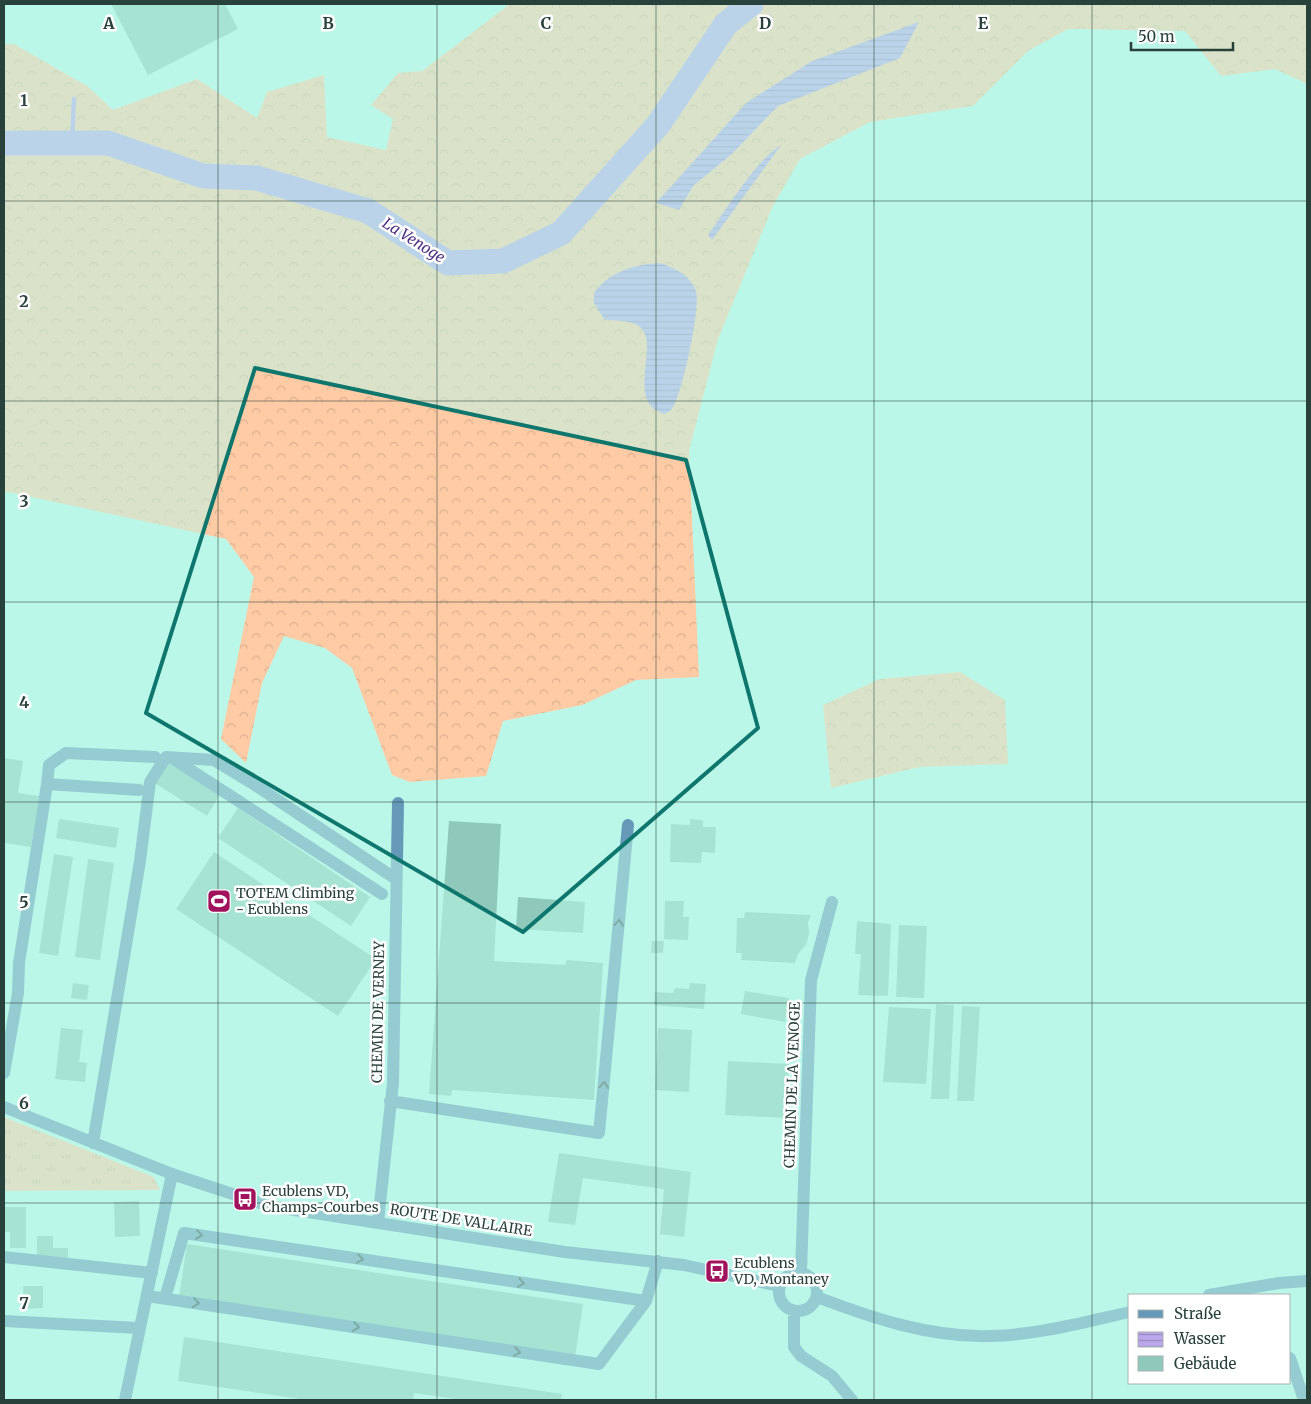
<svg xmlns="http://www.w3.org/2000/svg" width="1311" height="1404" font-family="Merriweather,serif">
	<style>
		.grass { fill: url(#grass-tufts) }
		.forest { fill: url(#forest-crowns) }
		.water { fill: url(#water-rules) }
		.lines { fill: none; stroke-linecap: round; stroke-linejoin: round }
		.stream { stroke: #bba7ec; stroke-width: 4.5 }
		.river { stroke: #bba7ec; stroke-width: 25 }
		.building { fill: #8ec9bb }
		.minor { stroke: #6698b8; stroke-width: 12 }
		.oneway { stroke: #355254 }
		.marked { fill: none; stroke: #0f766e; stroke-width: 4; stroke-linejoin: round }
		.grid { fill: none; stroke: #29413b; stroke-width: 1; stroke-opacity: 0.55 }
		.labels { text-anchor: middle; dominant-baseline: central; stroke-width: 5; stroke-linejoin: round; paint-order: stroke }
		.poi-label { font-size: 14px; fill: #29413b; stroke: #fff; text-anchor: start }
		.street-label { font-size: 14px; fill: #29413b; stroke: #fff }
		.water-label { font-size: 15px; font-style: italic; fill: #4f3181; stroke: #fff }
		.grid-label { font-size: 16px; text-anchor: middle; font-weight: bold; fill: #29413b; stroke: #fff; stroke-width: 5; stroke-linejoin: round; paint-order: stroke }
	</style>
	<defs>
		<pattern id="grass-tufts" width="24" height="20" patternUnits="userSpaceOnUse" patternTransform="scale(1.25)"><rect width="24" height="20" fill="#ffcba5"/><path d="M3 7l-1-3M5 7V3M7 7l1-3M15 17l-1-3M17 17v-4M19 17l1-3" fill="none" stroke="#dbb08f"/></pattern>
		<pattern id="forest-crowns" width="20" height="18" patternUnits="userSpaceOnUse" patternTransform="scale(1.25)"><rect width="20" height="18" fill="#ffcba5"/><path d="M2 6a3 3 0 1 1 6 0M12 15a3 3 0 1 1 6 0" fill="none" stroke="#dbb08f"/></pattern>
		<pattern id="water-rules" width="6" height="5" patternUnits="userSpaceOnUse" patternTransform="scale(1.25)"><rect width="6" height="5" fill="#bba7ec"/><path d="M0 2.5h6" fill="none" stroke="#988ac0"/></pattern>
	</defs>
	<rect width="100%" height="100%" fill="#bbf7e8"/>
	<path class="grass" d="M4,1117l150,60 6,13 -156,1z"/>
	<path class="forest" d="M510,4h797v80l-32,-15 -54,7 -36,-45 -117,-2 -40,22 -55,55 -103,16 -70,37 -27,47 -55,133 -29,112 10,226 -63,3 -54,25 -79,16 -17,55 -76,6 -18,-7 -40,-107 -27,-20 -41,-12 -22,47 -16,80 -25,-24 33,-162 -28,-38 -222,-48v-447h10l73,42 26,24 84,-31 60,39 10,-26 57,-17 3,62 59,13 7,-31 -22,-14 27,-32 24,-2z
		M960,672l45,28 3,64 -88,3 -89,21 -8,-83 57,-26z"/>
	<path class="water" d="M919,22l-19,36 -122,48 -46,48 -39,32 -14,24 -23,-7 90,-100 66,-42z
		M781,145l-69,95 -4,-5c18,-25 48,-75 73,-90z
		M660,263c15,5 30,12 36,28 5,14 -14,108 -25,119 -2,2 -4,2 -6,4 -41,-11 -5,-67 -24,-86 -8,-9 -27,-6 -37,-9l-10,-16v-10c15,-21 41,-29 66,-30z"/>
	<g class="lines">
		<path class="stream" d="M72,144l2,-45"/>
		<path class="river" d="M4,143h104l95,33 54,2 111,33 80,52 55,-2 58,-28 97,-108 68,-101 25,-20"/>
	</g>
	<path class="building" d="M111,4h114l13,25 -90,46z
		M4,758l19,3 -5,32 21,3 -8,51 -27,-4z
		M166,761l54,33 -13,22 -54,-34z
		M238,808l132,89 -19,29 -133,-88z
		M59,819l60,9 -3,20 -60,-10z
		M690,819l13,1v7h13l-1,26 -13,-1 -1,11 -31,-1 1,-38 19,1z
		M449,821l52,3 -7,137 71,4 2,-5 36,3 -9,137 -142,-10 -1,6 -22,-2z
		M214,852l162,107 -38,57 -162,-107z
		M54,854l19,3 -15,99 -19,-3z
		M88,859l26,4 -14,97 -25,-3z
		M518,897l67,5 -2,31 -67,-4z
		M665,901h19l-1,16h6l-1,23 -24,-1z
		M745,912l66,3 -3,7 1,12 -3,11 -8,9 -3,9 -54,-3 1,-7h-6l1,-35h7z
		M857,921l34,3 -3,72 -30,-1 3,-41h-6z
		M899,925l28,1 -3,72 -28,-1z
		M652,941h12l-1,12h-12z
		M73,983l16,2 -2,15 -16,-2z
		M690,983l16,1 -2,25 -50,-4 1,-13 18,1 2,-5 14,1z
		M745,991l44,7 -4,24 -44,-8z
		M936,1004l18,1 -5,94h-18z
		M962,1006l18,1 -6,94h-17z
		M889,1007l42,2 -5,75 -43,-2z
		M61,1028l22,2 -4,32 8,1 -2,19 -30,-3z
		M658,1028l34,2 -3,62 -34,-2z
		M728,1061l61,3 -3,54 -61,-3z
		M559,1153l132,19 -7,65 -24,-3 4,-45 -81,-11 -8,47 -27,-3z
		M139,1201l1,35 -25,1 -1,-35z
		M4,1207h22v41h-16v-16h-6z
		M37,1236h16v12h15v10l-31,-1z
		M187,1244l396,60 -8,53 -396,-60z
		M23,1286h20v22l-19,1z
		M184,1337l378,57 -1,6h-98l-49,-7 -1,7h-107l-128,-19z"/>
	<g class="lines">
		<path class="minor" d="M172,758l210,136
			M47,784l2,-19 17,-12 89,4
			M4,1073l14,-80 1,-30 28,-179 92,6
			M390,1101l209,32 29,-308
			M4,1107l168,67 97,32 296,46 119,13 95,21
			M93,1143l47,-282 10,-79 16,-25 48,3 38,23 144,96
			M378,1222l15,-139 5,-280
			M4,1257l148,16
			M801,1272l10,-292 21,-78
			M779 1292a19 19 0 1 1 38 0a19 19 0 1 1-38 0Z
			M1209,1295l70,-12 28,-2
			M147,1296l452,68 47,-63 12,-40
			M817,1297c55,21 114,41 174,39 47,-1 93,-14 139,-24
			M165,1298l19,-65 462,68
			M794,1312v35l7,9 31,20 20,24
			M4,1321l135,7
			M1290,1358l14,42
			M125,1400l47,-226"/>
	</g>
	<defs><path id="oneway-chevron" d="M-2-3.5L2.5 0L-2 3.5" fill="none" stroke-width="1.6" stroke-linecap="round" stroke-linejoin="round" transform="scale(1.25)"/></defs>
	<g class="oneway">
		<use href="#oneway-chevron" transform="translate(619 923) rotate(-85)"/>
		<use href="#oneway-chevron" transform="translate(604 1085) rotate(-85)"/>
		<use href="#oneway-chevron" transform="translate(199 1235) rotate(8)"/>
		<use href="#oneway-chevron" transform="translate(360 1259) rotate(8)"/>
		<use href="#oneway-chevron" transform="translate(521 1283) rotate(8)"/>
		<use href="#oneway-chevron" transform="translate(196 1303) rotate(9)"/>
		<use href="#oneway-chevron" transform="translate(356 1327) rotate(9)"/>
		<use href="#oneway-chevron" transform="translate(517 1352) rotate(9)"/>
	</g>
	<path d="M0 0H1311V1404H0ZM255,368l431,92 72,268 -235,204 -377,-219z" fill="#bbf7e8" fill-opacity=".55" fill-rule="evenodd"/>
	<path class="marked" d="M255,368l431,92 72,268 -235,204 -377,-219z"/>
	<path class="grid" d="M218,4v1396M437,4v1396M656,4v1396M874,4v1396M1092,4v1396M4,201h1303M4,401h1303M4,602h1303M4,802h1303M4,1003h1303M4,1203h1303"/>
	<defs>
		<g id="stadium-square" transform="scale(1.25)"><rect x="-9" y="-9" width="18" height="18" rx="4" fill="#a0125b" stroke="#fff"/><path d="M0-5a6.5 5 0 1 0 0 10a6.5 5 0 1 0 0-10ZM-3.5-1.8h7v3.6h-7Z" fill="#fff"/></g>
		<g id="bus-square" transform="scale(1.25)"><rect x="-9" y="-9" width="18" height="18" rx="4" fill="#a0125b" stroke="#fff"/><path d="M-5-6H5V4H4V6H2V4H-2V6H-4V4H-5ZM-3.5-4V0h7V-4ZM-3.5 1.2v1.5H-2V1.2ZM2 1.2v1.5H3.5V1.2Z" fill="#fff"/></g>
	</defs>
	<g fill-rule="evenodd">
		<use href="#stadium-square" x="219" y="901"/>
		<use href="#bus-square" x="245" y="1199"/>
		<use href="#bus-square" x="717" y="1271"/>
	</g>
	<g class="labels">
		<g class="poi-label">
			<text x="236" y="893">TOTEM Climbing<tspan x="236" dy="16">- Ecublens</tspan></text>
			<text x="262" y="1191">Ecublens VD,<tspan x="262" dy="16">Champs-Courbes</tspan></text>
			<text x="734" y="1263">Ecublens<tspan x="734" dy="16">VD, Montaney</tspan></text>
		</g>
		<g class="street-label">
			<text transform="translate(378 1012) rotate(-89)">CHEMIN DE VERNEY</text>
			<text transform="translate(792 1085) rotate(-88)">CHEMIN DE LA VENOGE</text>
			<text transform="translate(461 1220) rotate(9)">ROUTE DE VALLAIRE</text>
		</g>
		<g class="water-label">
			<text transform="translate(414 240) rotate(32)">La Venoge</text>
		</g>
	</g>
	<g class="grid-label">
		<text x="109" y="29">A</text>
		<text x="328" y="29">B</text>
		<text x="546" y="29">C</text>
		<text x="765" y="29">D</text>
		<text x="983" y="29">E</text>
		<text x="24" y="106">1</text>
		<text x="24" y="307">2</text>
		<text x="24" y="507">3</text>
		<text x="24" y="708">4</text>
		<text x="24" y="908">5</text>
		<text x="24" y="1109">6</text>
		<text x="24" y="1309">7</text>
	</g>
	<rect width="1311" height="1404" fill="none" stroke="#29413b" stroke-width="10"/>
	<rect x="1128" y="1294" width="162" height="90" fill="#ffffff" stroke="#a9b3b1"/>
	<rect x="1138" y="1310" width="25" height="8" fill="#6698b8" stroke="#a9b3b1"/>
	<text x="1174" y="1319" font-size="15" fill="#29413b">Straße</text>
	<rect x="1138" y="1332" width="25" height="15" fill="url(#water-rules)" stroke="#a9b3b1"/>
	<text x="1174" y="1344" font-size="15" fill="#29413b">Wasser</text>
	<rect x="1138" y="1356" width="25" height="15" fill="#8ec9bb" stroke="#a9b3b1"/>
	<text x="1174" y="1369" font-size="15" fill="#29413b">Gebäude</text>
	<path d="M1131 42v8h102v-8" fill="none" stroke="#29413b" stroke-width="2.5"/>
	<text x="1138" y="42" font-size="15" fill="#29413b" stroke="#ffffff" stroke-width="4" paint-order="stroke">50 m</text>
</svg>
